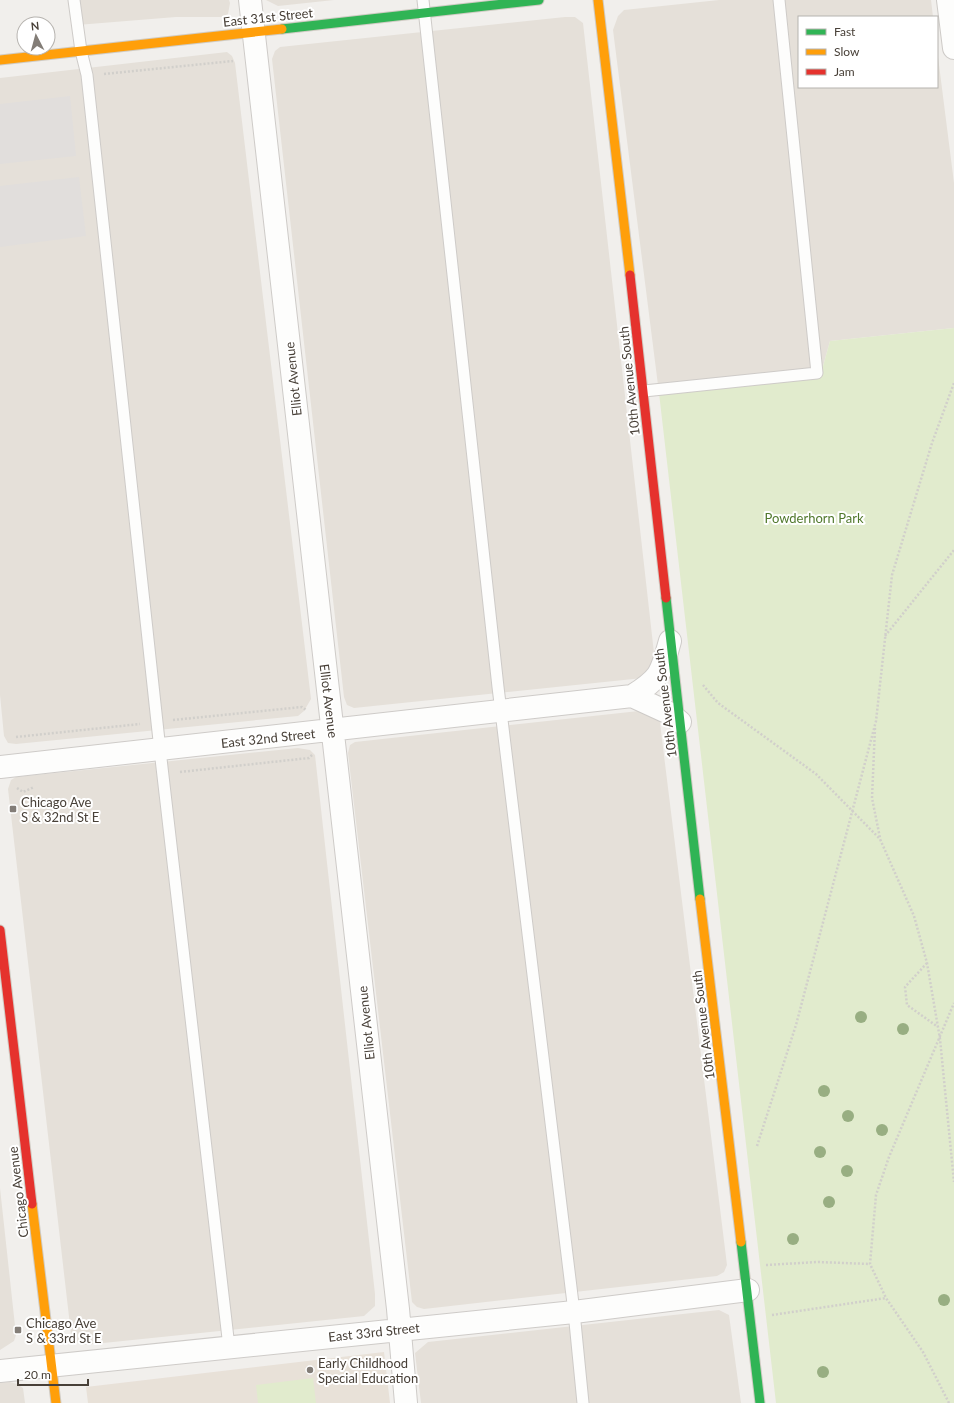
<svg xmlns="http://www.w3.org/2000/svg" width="954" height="1403" font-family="Lato,sans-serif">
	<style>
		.residential { fill: #e5e0d9 }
		.education { fill: #e8e1d8 }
		.green { fill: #e1ebcd }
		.parking { fill: #e1dedc }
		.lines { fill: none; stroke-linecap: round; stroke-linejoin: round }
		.lane-casing { stroke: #cecbc8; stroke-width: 13 }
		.street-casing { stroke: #cecbc8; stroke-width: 24 }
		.fast-casing { stroke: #d0cbc3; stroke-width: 11 }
		.slow-casing { stroke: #d0cbc3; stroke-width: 11 }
		.jam-casing { stroke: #d0cbc3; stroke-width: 11 }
		.path { stroke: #d1cfcb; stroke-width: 2.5; stroke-dasharray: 2 2; stroke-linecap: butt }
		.lane { stroke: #fdfdfc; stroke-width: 11 }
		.street { stroke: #fdfdfc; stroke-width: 22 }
		.fast { stroke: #30b455; stroke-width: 9 }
		.slow { stroke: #ff9f0a; stroke-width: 9 }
		.jam { stroke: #e5322d; stroke-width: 9 }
		.tree { fill: #98ae82 }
		.poi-dot { fill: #837d77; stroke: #fff; stroke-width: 1.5 }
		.labels { text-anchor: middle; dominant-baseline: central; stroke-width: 4; stroke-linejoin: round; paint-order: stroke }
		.street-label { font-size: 13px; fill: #484038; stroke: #fff }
		.park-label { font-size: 13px; fill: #50782c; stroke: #fff }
		.poi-label { font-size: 13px; fill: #484038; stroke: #fff; text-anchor: start }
	</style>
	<rect width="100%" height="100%" fill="#f1efec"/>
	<path class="residential" d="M74,0h155l1,3 -2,11 -7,3h-45l-99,8z
		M266,0h68l-56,6z
		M719,0h212l2,17h-134v70h138v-38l17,134v145l-124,13 -10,36 -161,16 -46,-363 5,-14 6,-6z
		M565,17h10l8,6 72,639 -12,16 -289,30 -7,-3 -3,-8 -72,-638 3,-8 5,-4z
		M227,52l5,4 3,7 76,636 -7,12 -6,5 -282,28 -8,-1 -4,-7 -4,-41v-617z
		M648,710l11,5 68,550 -3,7 -7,4 -293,33 -7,-2 -5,-5 -64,-549 2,-8 5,-3z
		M298,748l12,2 5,5 60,539v12l-11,10 -280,29 -7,-3 -6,-8 -63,-545 3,-9 5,-3z
		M0,1188l16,147 -2,6 -14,9z
		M719,1310l10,5 12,88h-320l-6,-50 13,-11z
		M10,1382l7,2 6,4 2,15h-25v-20z"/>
	<path class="education" d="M384,1352l6,51h-302l-2,-16z"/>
	<path class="green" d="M954,328v1075h-178l-117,-1010 161,-16 10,-36z
		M313,1378l3,25h-58l-2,-18z"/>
	<path class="parking" d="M70,96l6,60 -76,8v-60z
		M79,177l7,59 -86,11v-61z"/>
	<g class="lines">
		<g class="lane-casing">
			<path id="lane" d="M74,0l7,51 6,24 73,675 69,597
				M423,0l75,687 76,625 9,91
				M644,391l173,-18 -38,-373"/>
		</g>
		<g class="street-casing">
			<path id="street" d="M250,0l148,1309 8,94
				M948,0l6,48
				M632,696l37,17 11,9
				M0,767l632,-71c29,-18 29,-23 38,-55
				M0,1371l574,-59 174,-22"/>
		</g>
		<g class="fast-casing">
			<path id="fast" d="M282,29l257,-29
				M666,598l34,301
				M741,1242l19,161"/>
		</g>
		<g class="slow-casing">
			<path id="slow" d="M598,0l32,275
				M0,60l282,-31
				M700,899l41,343
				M32,1204l24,199"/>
		</g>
		<g class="jam-casing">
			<path id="jam" d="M630,275l36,323
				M0,930l32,274"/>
		</g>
		<path class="path" d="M104,74l129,-13
			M885,636l69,-86
			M703,685l15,18 98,71 64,65 34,77 13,47 13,76 14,143
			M173,720l129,-13 4,3
			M875,728l-3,70 8,40
			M16,737l124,-13
			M180,772l129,-14 3,-3
			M17,788l6,4 11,-5
			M927,963l-22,24 2,18 31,22
			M757,1146l39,-121 80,-304 16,-146 40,-132 22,-60
			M766,1265l52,-3 52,2
			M772,1315l114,-17
			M949,1403l-26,-51 -37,-54 -16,-34 6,-69 13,-38 65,-154"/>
		<use href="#lane" class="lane"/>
		<use href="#street" class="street"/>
		<use href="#fast" class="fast"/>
		<use href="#slow" class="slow"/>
		<use href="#jam" class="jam"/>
	</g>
	<g class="tree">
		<circle cx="861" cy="1017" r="6"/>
		<circle cx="903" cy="1029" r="6"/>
		<circle cx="824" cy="1091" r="6"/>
		<circle cx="848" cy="1116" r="6"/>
		<circle cx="882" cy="1130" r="6"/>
		<circle cx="820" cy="1152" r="6"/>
		<circle cx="847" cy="1171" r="6"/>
		<circle cx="829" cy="1202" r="6"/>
		<circle cx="793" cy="1239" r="6"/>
		<circle cx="944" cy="1300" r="6"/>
		<circle cx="823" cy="1372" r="6"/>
	</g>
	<g class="poi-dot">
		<rect x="9" y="805" width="8" height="8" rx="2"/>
		<rect x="14" y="1326" width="8" height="8" rx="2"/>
		<circle cx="310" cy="1370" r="4"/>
	</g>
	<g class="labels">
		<g class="street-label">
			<text transform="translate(268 17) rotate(-6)">East 31st Street</text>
			<text transform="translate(293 379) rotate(-96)">Elliot Avenue</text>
			<text transform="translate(629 381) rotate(-96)">10th Avenue South</text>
			<text transform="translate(329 701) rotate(83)">Elliot Avenue</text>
			<text transform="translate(665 703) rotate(-97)">10th Avenue South</text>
			<text transform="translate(268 738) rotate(-6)">East 32nd Street</text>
			<text transform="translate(366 1023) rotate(-96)">Elliot Avenue</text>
			<text transform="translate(703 1025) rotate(-97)">10th Avenue South</text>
			<text transform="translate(18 1192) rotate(-97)">Chicago Avenue</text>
			<text transform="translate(374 1332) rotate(-6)">East 33rd Street</text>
		</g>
		<g class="park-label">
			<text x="814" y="518">Powderhorn Park</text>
		</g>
		<g class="poi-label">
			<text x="21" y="802">Chicago Ave<tspan x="21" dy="15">S &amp; 32nd St E</tspan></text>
			<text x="26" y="1323">Chicago Ave<tspan x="26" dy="15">S &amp; 33rd St E</tspan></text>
			<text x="318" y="1363">Early Childhood<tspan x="318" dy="15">Special Education</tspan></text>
		</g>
	</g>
	<rect x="798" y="16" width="140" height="72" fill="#ffffff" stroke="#b6b3af"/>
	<rect x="806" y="29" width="20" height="6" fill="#30b455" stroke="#b6b3af"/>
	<text x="834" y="36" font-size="12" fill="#484038">Fast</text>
	<rect x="806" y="49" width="20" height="6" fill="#ff9f0a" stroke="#b6b3af"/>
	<text x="834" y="56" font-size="12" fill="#484038">Slow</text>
	<rect x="806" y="69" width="20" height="6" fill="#e5322d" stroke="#b6b3af"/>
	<text x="834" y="76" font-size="12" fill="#484038">Jam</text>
	<g transform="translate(36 36) rotate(354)"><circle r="19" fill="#ffffff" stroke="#b6b3af"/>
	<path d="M0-3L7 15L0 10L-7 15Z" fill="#837d77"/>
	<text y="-6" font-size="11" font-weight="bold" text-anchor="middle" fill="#484038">N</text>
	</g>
	<path d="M18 1379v6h70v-6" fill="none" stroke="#484038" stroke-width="2"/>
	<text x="24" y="1379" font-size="12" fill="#484038" stroke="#ffffff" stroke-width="3" paint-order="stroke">20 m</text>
</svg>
